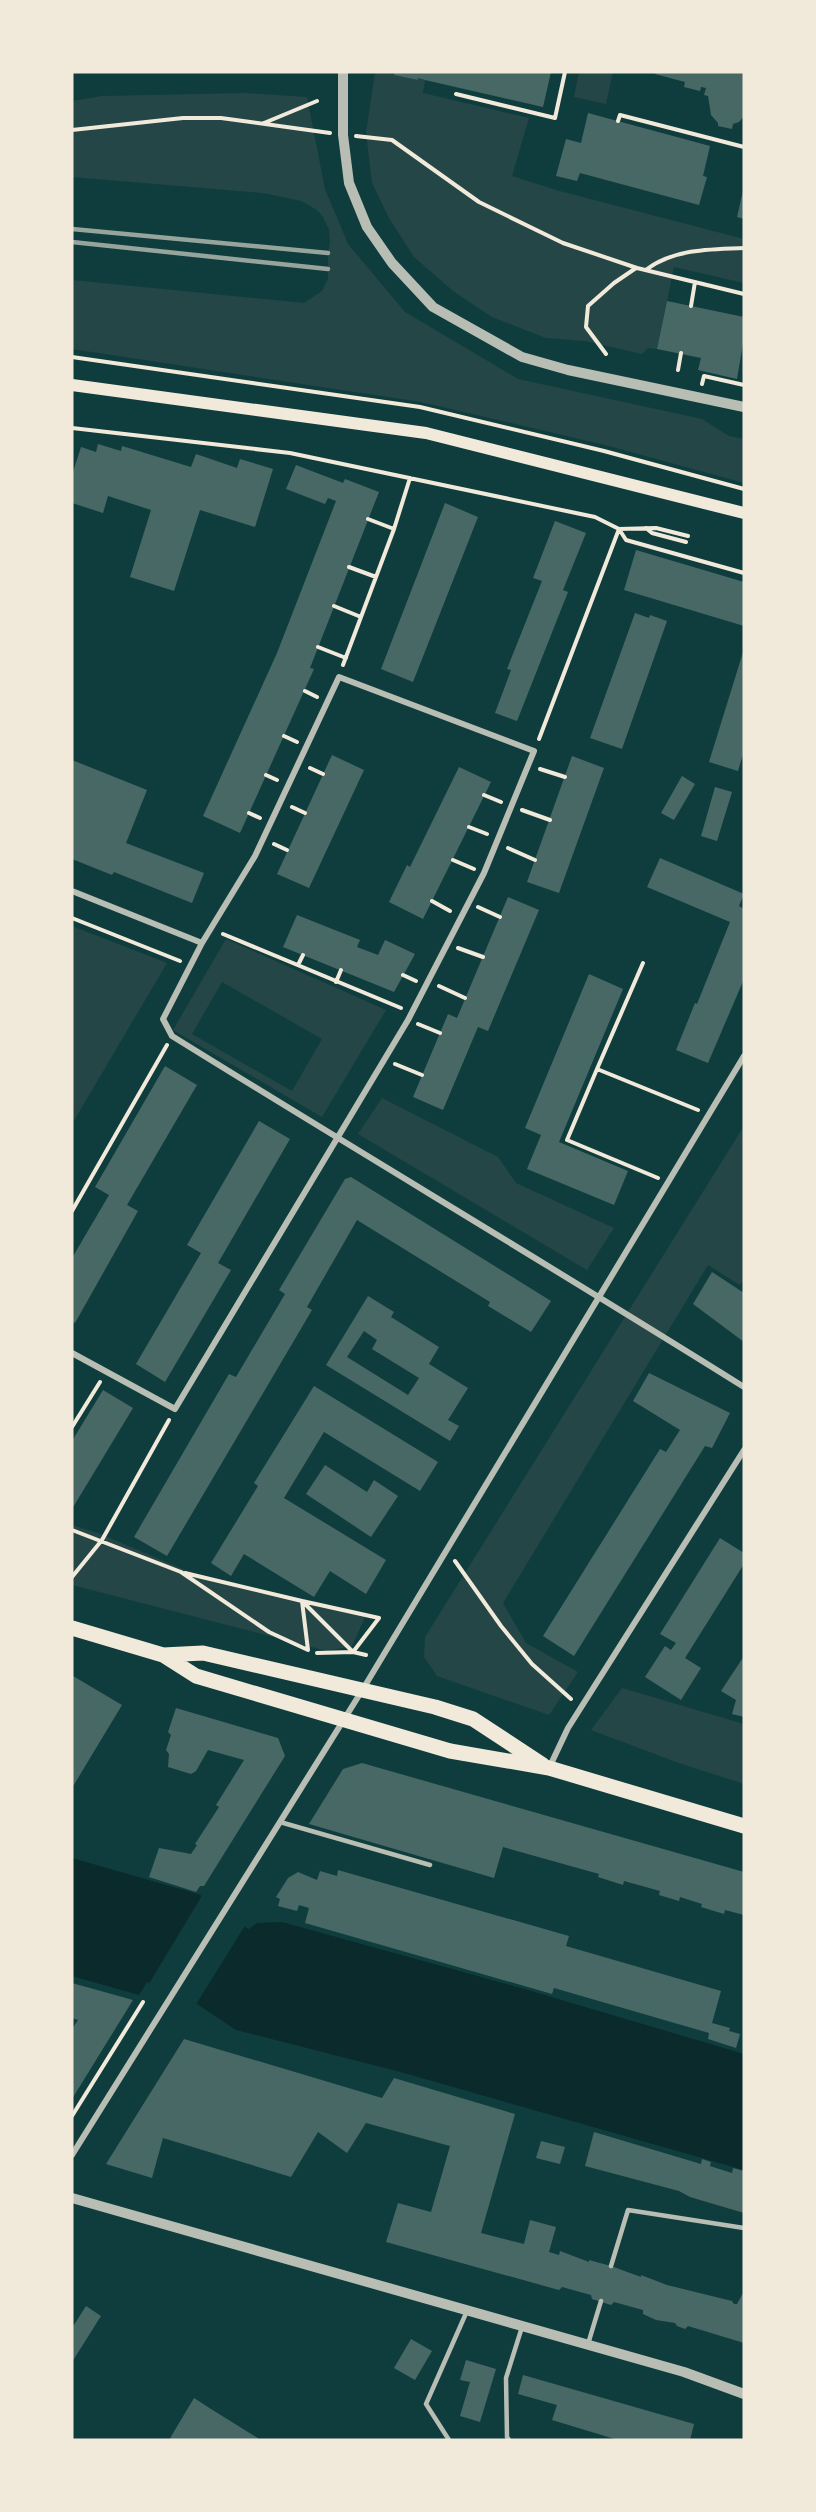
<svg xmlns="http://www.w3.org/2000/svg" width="816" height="2512" font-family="Karla,sans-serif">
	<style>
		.green { fill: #244646; fill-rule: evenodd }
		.water { fill: #0a2a2b }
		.pier { fill: #0f3d3e }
		.building { fill: #486865; fill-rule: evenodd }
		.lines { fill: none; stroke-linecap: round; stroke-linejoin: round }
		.path { stroke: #f1e9da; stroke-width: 4 }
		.service { stroke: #b8beb3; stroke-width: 4.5 }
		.minor { stroke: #b8beb3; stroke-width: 6 }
		.tertiary { stroke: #b8beb3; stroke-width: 10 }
		.secondary { stroke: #f1e9da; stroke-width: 12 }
		.primary { stroke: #f1e9da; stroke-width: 15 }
		.rail { stroke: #97a49c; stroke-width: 4.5 }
	</style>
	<rect width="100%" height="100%" fill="#0f3d3e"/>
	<path class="green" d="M375,72h20v3l23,5v-2l7,2 -2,13 106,25 -17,58 44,14 188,49v44l-70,-16 -17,82 -9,-1 -6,6 -57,-13 -39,-3 -54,-21 -39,-26 -39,-34 -25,-39 -17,-35 -6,-50z
		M579,72h34l-7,32 -32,-7z
		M245,93l62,4 18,92 23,55 57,68 113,67 184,40 27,17 15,3v44l-139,-38 -184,-43 -349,-53v-69l232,23 18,-12 6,-12v-26l2,-11 -1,-12 -6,-13 -6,-7 -16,-9 -38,-8 -191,-16v-76l30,-5z
		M72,926l95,37 -95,161z
		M226,939l160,71 -64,107 -149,-87zM222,982l100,57 -30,52 -100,-57z
		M382,1098l116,59 18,26 98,45 -27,42 -229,-136z
		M744,1126v153l-4,6 -32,-20 -205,338 23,40 52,29 -29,43 -112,-39 -13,-19 1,-20z
		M72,1525l26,8 101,43 168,37 -15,33 -25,5 -255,-66z
		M622,1688l122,36v60l-65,-21 -88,-33z"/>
	<path class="water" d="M72,1858l129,37v7l48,27 8,-6 25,-1 239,66 223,66v116l-347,-99 -161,-41 -39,-26 -50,-22 -8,13 -67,-19z"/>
	<path class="pier" d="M203,1894l1,6 42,24 -51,82 -47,-20 -4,6z"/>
	<path class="building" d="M395,72h156l-8,35 -118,-27 -7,-2v2l-24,-5z
		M656,72h88v44l-5,6 -6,2 -1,5 -14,-3v-3l-7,-8 -3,-19 -4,-1 2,-7 -5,-1 -1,4 -16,-4 1,-5 -30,-8z
		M588,113l122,33 -7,30 4,1 -8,28 -119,-32 -3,8 -21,-5 10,-37 15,4z
		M743,191l1,1v27l-7,-2z
		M667,301l77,16v21l-7,41 -39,-9 3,-12 -44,-9z
		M98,444l23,7 1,-5 69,21 5,-13 41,14 3,-9 33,10 -18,58 -55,-17 -26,81 -44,-14 21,-67 -43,-14 -5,17 -31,-10v-28l9,-28 15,5z
		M296,465l47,18 2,-4 34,13 -69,176 4,1 -74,164 -37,-17 74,-163 59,-152 -8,-3 -3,6 -39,-15z
		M445,503l33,14 -65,165 -32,-13z
		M555,521l31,12 -23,57 5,2 -51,129 -22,-8 16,-43 -4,-1 35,-88 -9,-3z
		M636,550l108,32v44l-120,-36z
		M635,613l14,5 1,-3 17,6 -45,128 -32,-11z
		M744,649v102l-6,20 -29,-9z
		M332,755l32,15 -55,118 -32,-14z
		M572,756l32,12 -45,125 -32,-11z
		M72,760l75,30 -21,53 78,30 -12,30 -78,-31 -2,3 -40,-16z
		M459,767l32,15 -68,137 -34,-17 18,-37 3,2z
		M682,776l13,8 -21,36 -13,-7z
		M715,787l17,5 -15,49 -16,-5z
		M660,858l84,36 -5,12 5,3v70l-36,84 -32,-13 19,-47 2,1 33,-82 -83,-35z
		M508,897l31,13 -51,121 -10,-4 -35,83 -30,-13 35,-83 9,4z
		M297,915l63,25 -3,7 21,8 7,-15 30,14 -21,38 -111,-45z
		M589,974l34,15 -64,153 69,29 -14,34 -87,-36 14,-34 -16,-7z
		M165,1066l32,19 -70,120 11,6 -63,112 -3,-2v-63l37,-63 -14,-8z
		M259,1121l31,18 -72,124 13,7 -66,112 -29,-18 65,-111 -14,-8z
		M351,1177l200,124 -20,31 -43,-26 2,-4 -133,-82 -50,87 5,3 -145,246 -33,-19 95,-163 7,3 49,-83 -6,-4 66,-111z
		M712,1272l32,21v49l-51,-38z
		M368,1296l26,16 -3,5 48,30 -10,17 39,24 -20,32 11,6 -9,15 -124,-76zM364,1331l13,9 -5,9 47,29 -11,17 -61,-38z
		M649,1373l81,40 -18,35 -7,-2 -131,210 -31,-20 117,-187 6,3 14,-22 -47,-29z
		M314,1386l124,76 -18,29 -96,-59 -40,66 102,62 -20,34 -36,-23 -16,26 -70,-43 -13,22 -20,-13 47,-77 -4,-3z
		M103,1390l30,18 -61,101v-68z
		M325,1465l42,27 7,-12 24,16 -27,41 -65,-43z
		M720,1538l24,15v11l-59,94 16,10 -20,32 -36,-23 20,-31 6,4 5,-7 -16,-9z
		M744,1656v61l-12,-3 4,-14 -15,-9z
		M73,1676l49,29 -50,83v-111z
		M176,1708l102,30 7,18 -81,130h-4l-4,6 -47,-15 10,-29 32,6 6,-9 -2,-1 24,-37 -3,-2 28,-45 -36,-10 -12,21 -5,3 -23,-7 1,-13 -3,-4 5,-15 -3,-3z
		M362,1763l382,109v43l-19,-5 -1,4 -23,-7 1,-3 -22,-7 -1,4 -20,-6 1,-4 -36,-10 -1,4 -25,-8 1,-3 -96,-27 -9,31 -185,-54 34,-55z
		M338,1870l231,66 -3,10 155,45 -9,32 18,5 -1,3 11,3 -4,14 -28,-9 1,-6 -155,-45 -2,6 -247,-71 4,-15 -10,-3 -2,6 -19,-5 2,-7 -4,-2 12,-19 10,-6 19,8 3,-9 17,5z
		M72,1983l61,17 -61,99v-70l6,-9 -6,-2z
		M184,2039l198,59 12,-20 121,36 -34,119 43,11 6,-24 26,7 -7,25 10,3 1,-4 29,11v-2l22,6 30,11v-2l26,10 65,16 2,3h3l7,-13v52l-56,-17 -3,3 -8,-3 -2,-3 -19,-3 -13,-6v-4l-29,-8 -3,3 -19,-6 -1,-4 -29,-8 -3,3 -173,-48 12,-39 33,9 19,-66 -84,-23 -19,30 -29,-21 -27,45 -128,-39 -11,40 -46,-14z
		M594,2132l107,32 1,-5 9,3 -1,4 22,7 1,-5 11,3v42l-54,-16 -11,-6 -94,-25z
		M541,2141l24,6 -5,17 -24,-6z
		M86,2306l15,10 -29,46v-34z
		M411,2339l21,12 -17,29 -21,-12z
		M466,2360l30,9 -16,53 -20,-6 10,-34 -10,-2z
		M523,2375l171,49 -4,16h-72l-66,-20 5,-15 -39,-11z
		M194,2398l17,11 50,31h-92z"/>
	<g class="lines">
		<path class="path" d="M456,94l99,24 10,-46
			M618,121l2,-6 124,32
			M264,123l53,-22
			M72,130l111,-12h38l109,15
			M356,136l36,4 87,62 84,41 74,25 107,26
			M647,269c27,-20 64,-20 97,-21
			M691,306l4,-24
			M606,354l-20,-27 2,-21 26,-23 22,-15
			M72,357l348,50 184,44 140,38
			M678,370l3,-17
			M702,384l2,-8 40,9
			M72,428l218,25 305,64 24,12 7,11 118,33
			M368,519l26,10
			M646,528l6,5 34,9
			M349,567l27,10
			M334,606l27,11
			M318,647l28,11
			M343,665l51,-136 16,-51
			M305,691l12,6
			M284,736l13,6
			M539,739l80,-210 37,-1 32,8
			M310,768l13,6
			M540,769l25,8
			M266,775l11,5
			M484,795l17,7
			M292,807l13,6
			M522,810l28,10
			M249,813l11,5
			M469,827l18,7
			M274,844l13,6
			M508,848l27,12
			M453,860l21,9
			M432,901l18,10
			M478,907l22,10
			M72,918l108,43
			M223,934l178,74
			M458,948l25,9
			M643,963l-46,106 101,41
			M298,965l5,-10
			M403,975l13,6
			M336,982l5,-12
			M439,986l26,12
			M418,1024l22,9
			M395,1064l27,11
			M597,1069l-30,71 91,38
			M72,1211l95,-166
			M72,1427l28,-45
			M72,1530l109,42 88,60 39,18
			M455,1561l46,65 31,38 39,35
			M185,1573l117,28 6,49
			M72,1577l30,-37 67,-120
			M302,1601l77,17 -26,34z
			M317,1653l36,-1 13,3
			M72,2116l71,-114"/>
		<path class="service" d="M280,1822l150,43
			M611,2266l17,-56 116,18
			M588,2344l13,-43
			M449,2440l-23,-36 41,-93
			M509,2440l-2,-3 -1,-59 16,-51"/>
		<path class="minor" d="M72,891l130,52
			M72,1353l103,56 233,-389 76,-147 50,-122 -195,-74 -84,179 -53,87 -39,76 9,17c190,118 382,232 572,351
			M550,1766l18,-38 176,-278
			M72,2155l291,-466 381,-633"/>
		<path class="tertiary" d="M343,72v63l6,48 18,44 25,36 41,44 89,50 46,13 176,37
			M72,2198l612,174 60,22"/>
		<path class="secondary" d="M72,385l354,48 318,80"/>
		<path class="primary" d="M72,1628l91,27 33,21 254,75 99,17 195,58
			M163,1655l40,-2 232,54 38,12 70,46"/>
		<path class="rail" d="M72,229l256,24
			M72,242l256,27"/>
	</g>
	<rect width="816" height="2512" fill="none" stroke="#f1e9da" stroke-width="147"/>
</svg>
